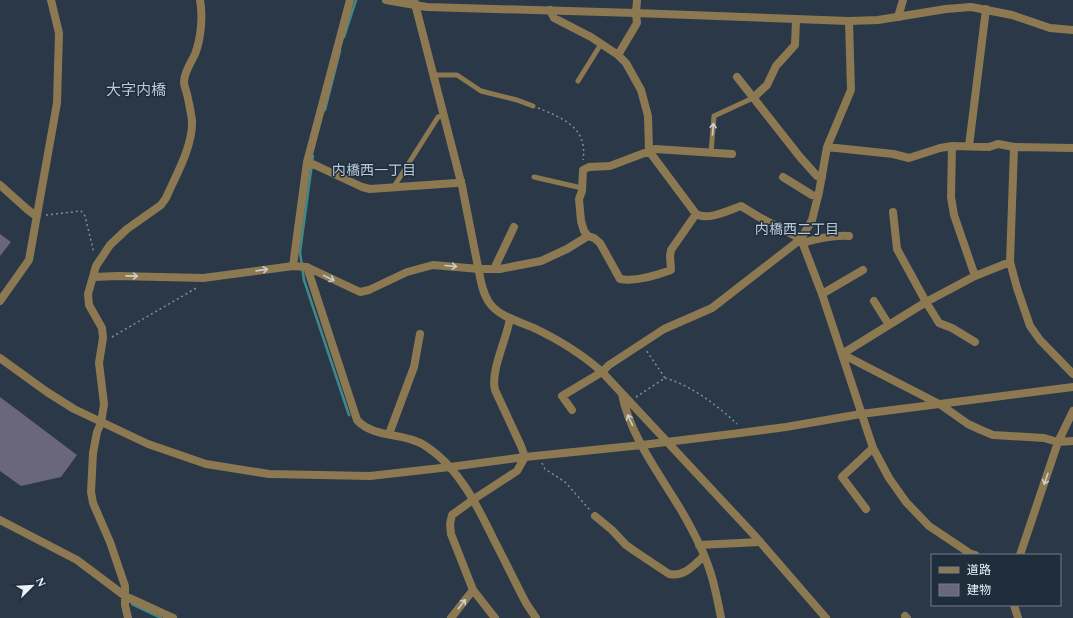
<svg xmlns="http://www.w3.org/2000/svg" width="1073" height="618" font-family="Spectral,'Noto Sans JP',serif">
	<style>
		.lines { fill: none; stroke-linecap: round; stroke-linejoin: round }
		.stream { stroke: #40898b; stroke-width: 2.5 }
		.building { fill: #6a667b }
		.path { stroke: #838e9b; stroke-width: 1.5; stroke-dasharray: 2 3; stroke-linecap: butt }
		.service { stroke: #8c7952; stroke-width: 5 }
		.minor { stroke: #8c7952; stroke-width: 8 }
		.tertiary { stroke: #8c7952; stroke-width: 8 }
		.oneway { stroke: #cdcec8 }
		.labels { text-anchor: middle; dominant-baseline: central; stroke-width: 3; stroke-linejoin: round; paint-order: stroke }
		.neighbourhood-label { font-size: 14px; fill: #b9cadc; stroke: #202e3c }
		.quarter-label { font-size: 15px; fill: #b9cadc; stroke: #202e3c }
	</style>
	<rect width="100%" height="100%" fill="#2a3847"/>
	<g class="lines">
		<path class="stream" d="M344,37l12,-37
			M325,110l15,-59
			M313,156l-13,96 4,28 45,135
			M132,604l29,14"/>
	</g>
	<path class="building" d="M0,234l11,8 -11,14z
		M0,397l77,58 -16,22 -40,9 -21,-15z"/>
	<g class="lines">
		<path class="path" d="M538,108c25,10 50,20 45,52
			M46,215l35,-4 4,5 9,37
			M112,337l86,-50
			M665,378c27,8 52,27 72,46
			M636,397l29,-19 -19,-28
			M542,463l3,6 20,13 25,28"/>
		<path class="service" d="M433,75h24l24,16 36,9 16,6
			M578,81l23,-37
			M711,153l3,-37 39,-18
			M534,177l48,11
			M395,187v-2l43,-68 6,-1"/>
		<path class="minor" d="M386,0l29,5
			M550,10l4,8 37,19 27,18 8,8 15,27 7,26 1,35 47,63c12,7 33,-4 45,-8l18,11 42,22 21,55 51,154 16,30 17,24 23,24 42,28 4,1
			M898,17l5,-17
			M618,55l19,-32 -1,-10 1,-13
			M737,77l63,80 17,19 5,1
			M753,98l14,-13 9,-19 19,-21 1,-25
			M952,146l-1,51 3,18 21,61
			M969,146l17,-137
			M827,147l66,7 16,4 31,-10 12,-2 37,1 9,-3 16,3 59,1
			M1014,147l-4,115 7,26 13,38 10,14 33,34
			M307,163l8,2 47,22 8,2 86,-6 5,-2
			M783,177l29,18 6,2
			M0,185l28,25 8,6
			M893,212l4,37 29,53 13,21 13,5 23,14
			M696,214l-25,36 -1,6 1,14c-16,6 -35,12 -51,9l-20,-36 -6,-5 -6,-2 -4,-5 -3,-10 -2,-22 3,-8 1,-21 6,-3 21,-1 45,-17 77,5
			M803,243c16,-5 29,-8 46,-7
			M293,266l14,-104 43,-162
			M307,267l50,153c17,19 50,12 70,27 32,21 51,60 67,93 11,21 21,42 32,63l10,15
			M494,269l20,-42
			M93,277l25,-1 85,2 90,-12 14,1 53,25 9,-2 38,-18 26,-7 46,4h21l41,-8 26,-12 21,-13
			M822,294l41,-24
			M0,301l29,-41 28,-157 2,-70 -8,-33
			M874,301l15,24
			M842,354l99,51 27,19 13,6 12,5 51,3 14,4 15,-1
			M842,354l84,-52 49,-26 35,-14
			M572,410l-10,-14 40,-24 7,-7 55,-36 48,-21 89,-69 11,-19 7,-28 8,-45 24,-57 -2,-69
			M389,434l25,-67 6,-33
			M866,509l-24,-32 31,-29
			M595,516l17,14 14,15 10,7 33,22c15,3 24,-8 35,-18
			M0,520l77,40 48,36 48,22
			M699,545l61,-3
			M1020,555l38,-113 15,-31
			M1014,605l4,13
			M905,616l2,2
			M128,618l-3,-13v-19l-15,-44 -17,-39 -2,-11 2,-39 4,-21 4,-9 3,-19 -5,-41 4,-25 -1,-10 -13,-23 -1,-11 8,-28 14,-21 17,-16 34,-24 5,-7c10,-23 27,-52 26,-77 -1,-9 -3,-18 -5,-27 -1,-4 -3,-8 -3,-12 0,-10 7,-19 11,-28 6,-15 8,-38 5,-54
			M451,618l22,-28
			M495,618l-22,-28 -22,-56 -1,-10 2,-9 22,-16 43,-28 8,-14 -4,-11 -26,-56c-5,-19 12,-51 15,-72"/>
		<path class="tertiary" d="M414,0l48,186 19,96c2,8 4,16 10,23 10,12 29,17 43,23 25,12 47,25 68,44l153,164 71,82
			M415,5l12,2 209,6 213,8 29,-1 68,-11 25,-2 41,8 38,13 23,2
			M0,358l47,34 27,17 74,35 58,20 63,10 101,2 80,-9 75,-10 117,-12 98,-12 46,-6 75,-13 212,-27
			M622,394c8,42 37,79 59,116 11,19 22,39 29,61 5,15 8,31 11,47"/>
	</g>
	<defs><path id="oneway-shaft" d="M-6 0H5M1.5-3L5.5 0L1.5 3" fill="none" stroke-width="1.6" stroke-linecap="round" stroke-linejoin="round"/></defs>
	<g class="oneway">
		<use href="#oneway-shaft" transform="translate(713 129) rotate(-85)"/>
		<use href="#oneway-shaft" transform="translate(451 266) rotate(5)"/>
		<use href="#oneway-shaft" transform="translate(262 270) rotate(-8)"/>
		<use href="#oneway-shaft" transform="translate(132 276) rotate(1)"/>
		<use href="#oneway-shaft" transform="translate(329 278) rotate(26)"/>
		<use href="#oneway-shaft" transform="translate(630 420) rotate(-115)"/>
		<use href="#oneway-shaft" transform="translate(1046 479) rotate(109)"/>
		<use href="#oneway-shaft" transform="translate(462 604) rotate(-52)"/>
	</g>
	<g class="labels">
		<g class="neighbourhood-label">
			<text x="374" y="170">内橋西一丁目</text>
			<text x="797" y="229">内橋西二丁目</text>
		</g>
		<g class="quarter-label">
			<text x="136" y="90">大字内橋</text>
		</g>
	</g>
	<rect x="931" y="554" width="130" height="52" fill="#202e3c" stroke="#707c88"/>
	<rect x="939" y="567" width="20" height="6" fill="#8c7952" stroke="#707c88"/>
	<text x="967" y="574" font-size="12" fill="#e9f2fb">道路</text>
	<rect x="939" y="584" width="20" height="12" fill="#6a667b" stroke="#707c88"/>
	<text x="967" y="594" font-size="12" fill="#e9f2fb">建物</text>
	<g transform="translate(32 586) rotate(66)" stroke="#202e3c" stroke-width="3" paint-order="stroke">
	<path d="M0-3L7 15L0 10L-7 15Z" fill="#e9f2fb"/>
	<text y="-6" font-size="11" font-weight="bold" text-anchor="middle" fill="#e9f2fb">N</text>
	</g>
</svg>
